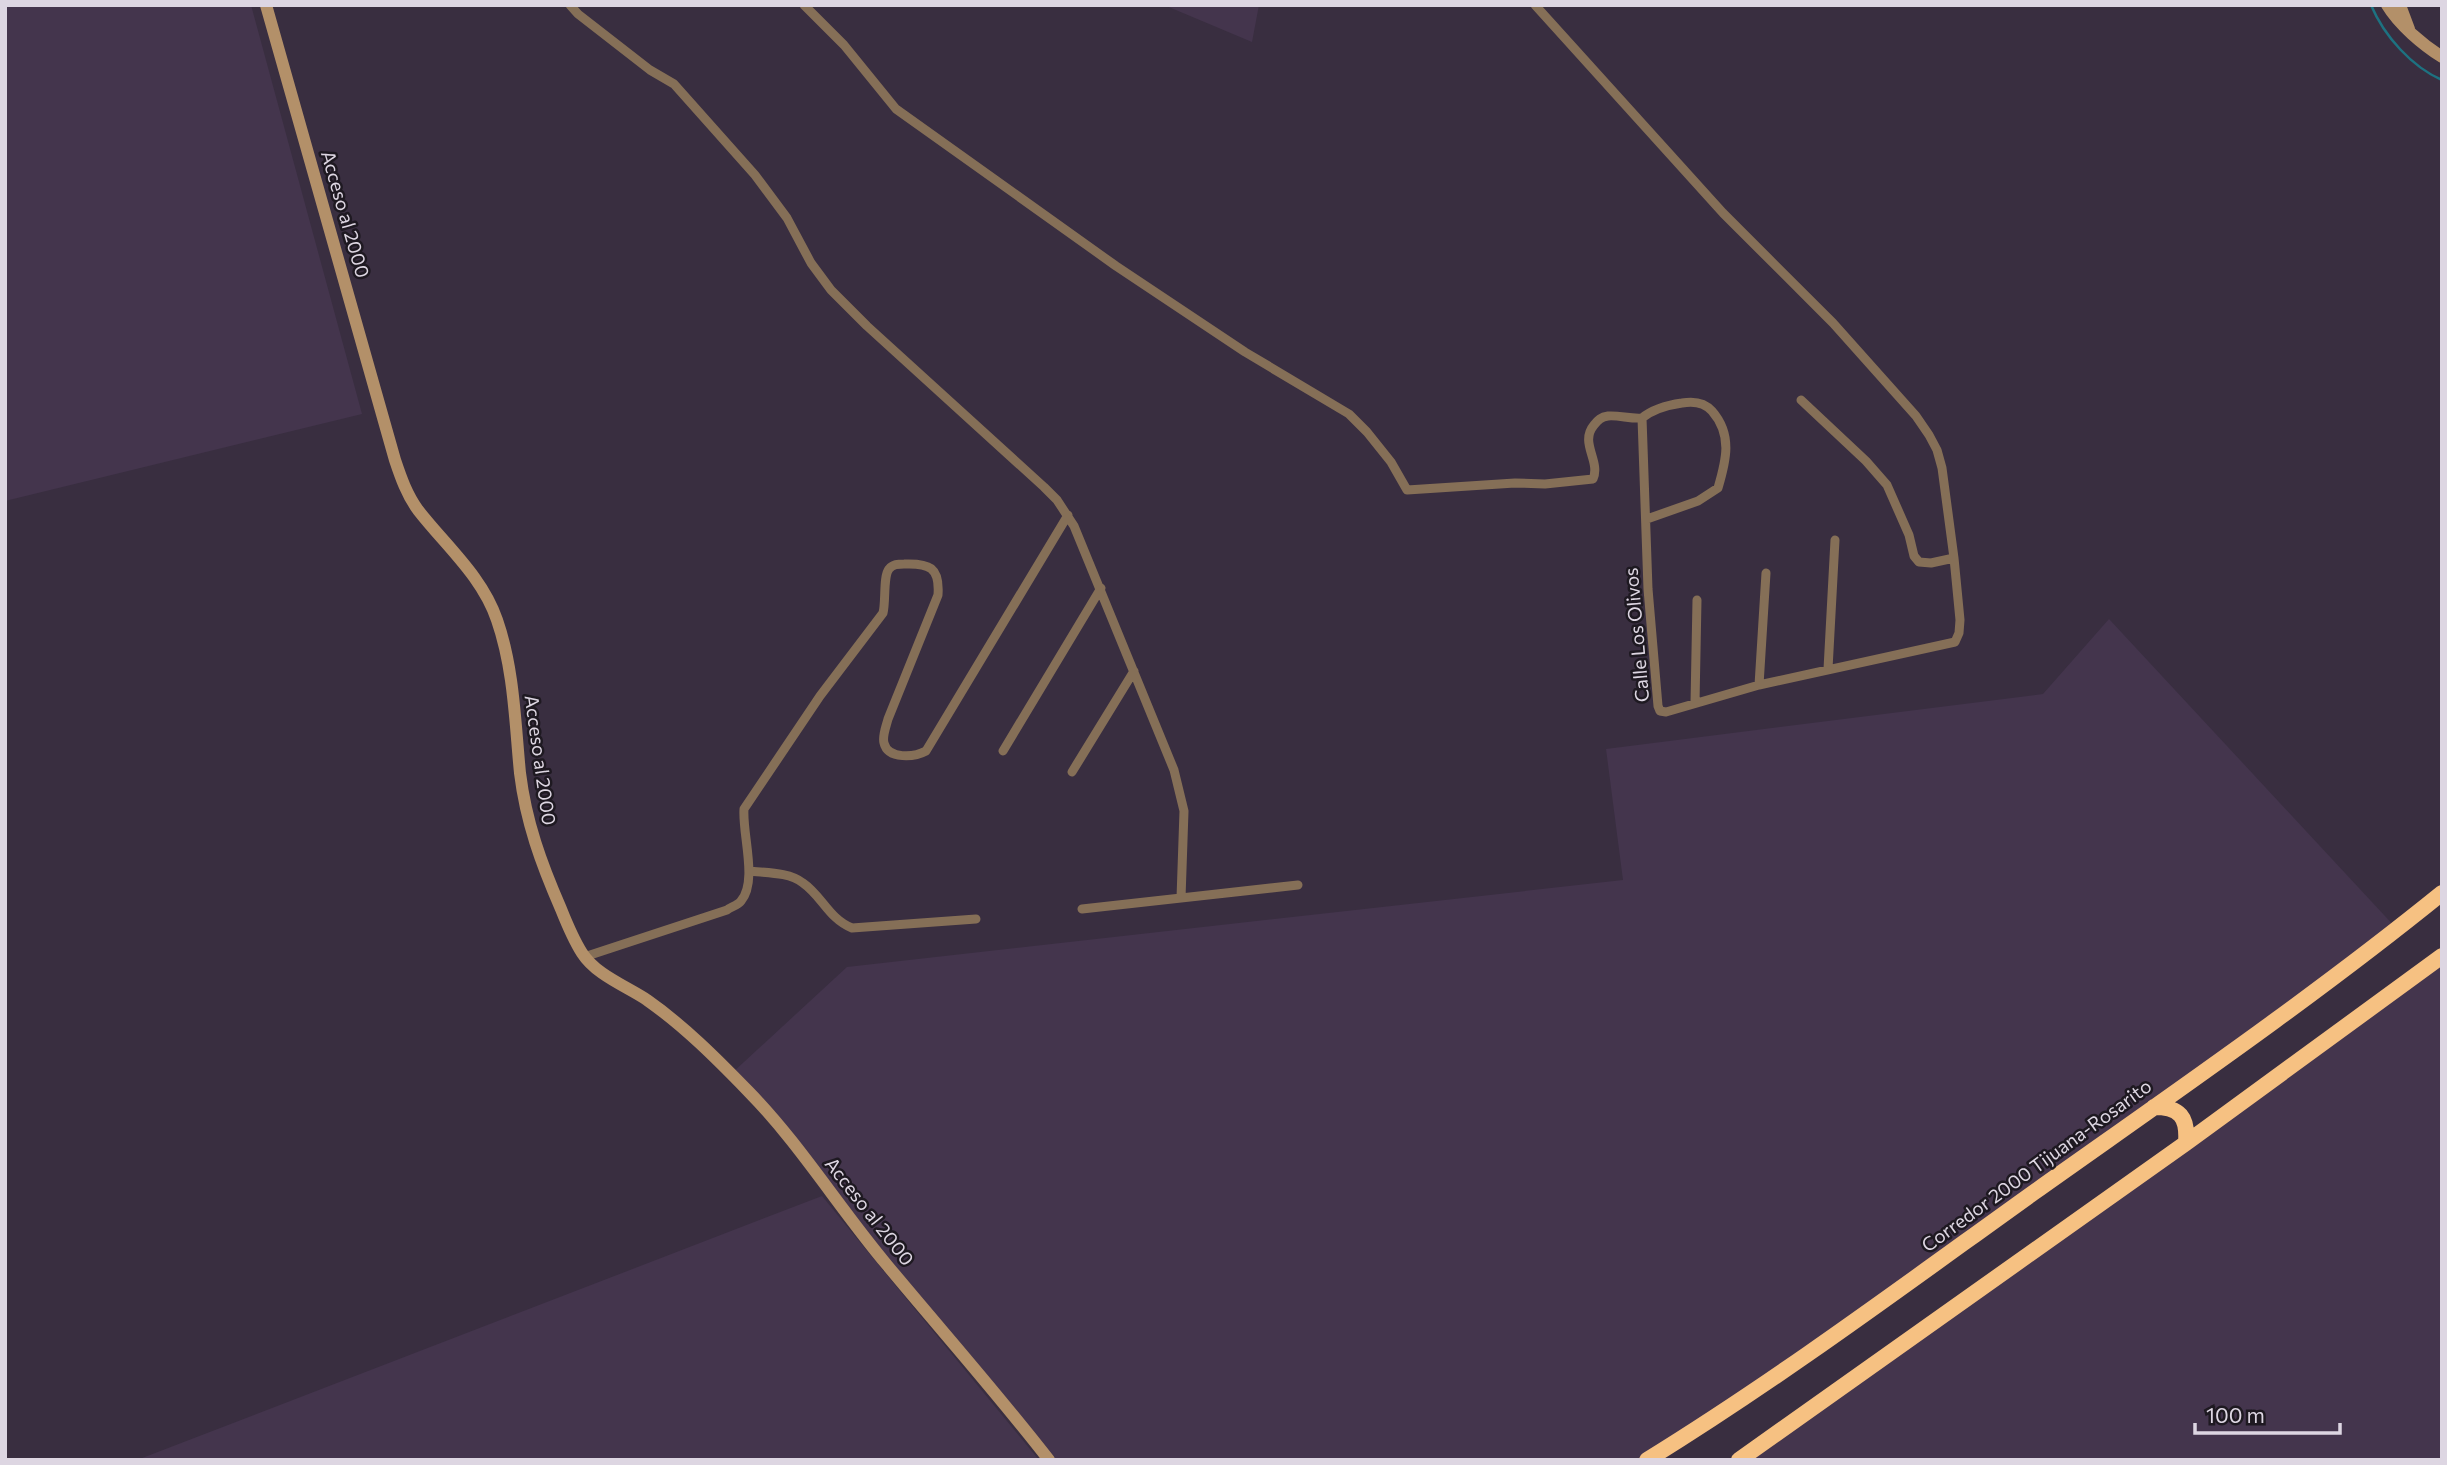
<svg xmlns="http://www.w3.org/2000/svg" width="2447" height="1465" font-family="Commissioner,sans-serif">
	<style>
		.built { fill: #44354d }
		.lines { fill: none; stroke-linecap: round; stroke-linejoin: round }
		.stream { stroke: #1d7281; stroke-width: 2.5 }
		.street { stroke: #856f57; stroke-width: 9 }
		.secondary { stroke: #b39069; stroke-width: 12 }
		.highway { stroke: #f6c182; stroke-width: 16 }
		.labels { text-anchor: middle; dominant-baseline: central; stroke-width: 5; stroke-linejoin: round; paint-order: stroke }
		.street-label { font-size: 19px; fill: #ddd6e2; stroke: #1e1921 }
	</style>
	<rect width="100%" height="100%" fill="#392e40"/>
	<path class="built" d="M5,5h246l111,409 -357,87z
		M1164,5h95l-7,37z
		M2109,619l288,310 -687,492 -71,39h-592l-316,-386 116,-107 776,-87 -17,-131 437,-55z
		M2442,952v508h-703z
		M822,1196l217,264h-902z"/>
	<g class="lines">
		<path class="stream" d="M2371,5c13,31 41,62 71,75"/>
		<path class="street" d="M570,5l8,9 72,56 24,14 81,91 32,43 24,45 20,27 36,36 177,161 13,13 17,26 100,244 10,41 -3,87 -99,11
			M804,5l40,40 52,64 220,157 129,86 104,62 18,18 24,30 16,28 108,-7 30,1 48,-5c8,-18 -14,-36 1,-54 4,-5 7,-8 14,-9 11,-1 22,3 34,2
			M1535,5l188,208 110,110 83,93 13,19 8,15 5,18 12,90 6,62 -1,13 -4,9 -196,43 -93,27 -6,-1 -2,-5 -10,-117 -6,-171
			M1801,400l65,61 21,24 22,50 5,21 5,6 12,1 23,-5
			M1642,418c11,-9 26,-13 40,-15 11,-2 22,-1 30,8 21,24 14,50 6,77l-20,13 -51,18
			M1828,669l7,-129
			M1759,685l7,-112
			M1695,703l2,-103
			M1003,751l98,-163
			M1072,772l62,-101
			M749,871c17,2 40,1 54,12 19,13 26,36 49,45l124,-9
			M1181,898l117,-13
			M584,957l143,-47c4,-3 11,-5 14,-9 17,-20 1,-67 3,-92l76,-113 63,-83c3,-11 0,-37 6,-44 4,-5 9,-5 15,-5 25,-1 36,3 34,31l-50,124c-2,8 -6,17 -4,24 4,17 31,14 42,8l142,-236"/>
		<path class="secondary" d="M266,5l129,455c6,18 12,35 23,50 28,36 64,66 79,110 17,49 18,102 23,153 6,49 21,90 41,136 6,15 12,30 21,44 14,22 44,33 65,47 37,26 69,58 101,91 52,53 91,117 139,174 54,65 110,128 162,195
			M2387,5c12,20 36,40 55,52
			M2400,5l9,24"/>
		<path class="highway" d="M2154,1107c26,0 34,10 32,36
			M1647,1460c133,-82 259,-176 386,-267 138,-98 278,-194 409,-300
			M1739,1460l447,-317 256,-187"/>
	</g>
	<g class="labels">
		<g class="street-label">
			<text transform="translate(346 214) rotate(74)">Acceso al 2000</text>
			<text transform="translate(1636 635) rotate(-95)">Calle Los Olivos</text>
			<text transform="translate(541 760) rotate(82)">Acceso al 2000</text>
			<text transform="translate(2036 1165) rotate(-36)">Corredor 2000 Tijuana-Rosarito</text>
			<text transform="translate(870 1211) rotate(52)">Acceso al 2000</text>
		</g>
	</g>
	<rect width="2447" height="1465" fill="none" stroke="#ddd6e2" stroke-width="14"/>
	<path d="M2195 1423v10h145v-10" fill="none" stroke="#ddd6e2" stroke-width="3.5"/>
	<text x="2206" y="1423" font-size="21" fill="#ddd6e2" stroke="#1e1921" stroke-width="5" paint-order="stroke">100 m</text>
</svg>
